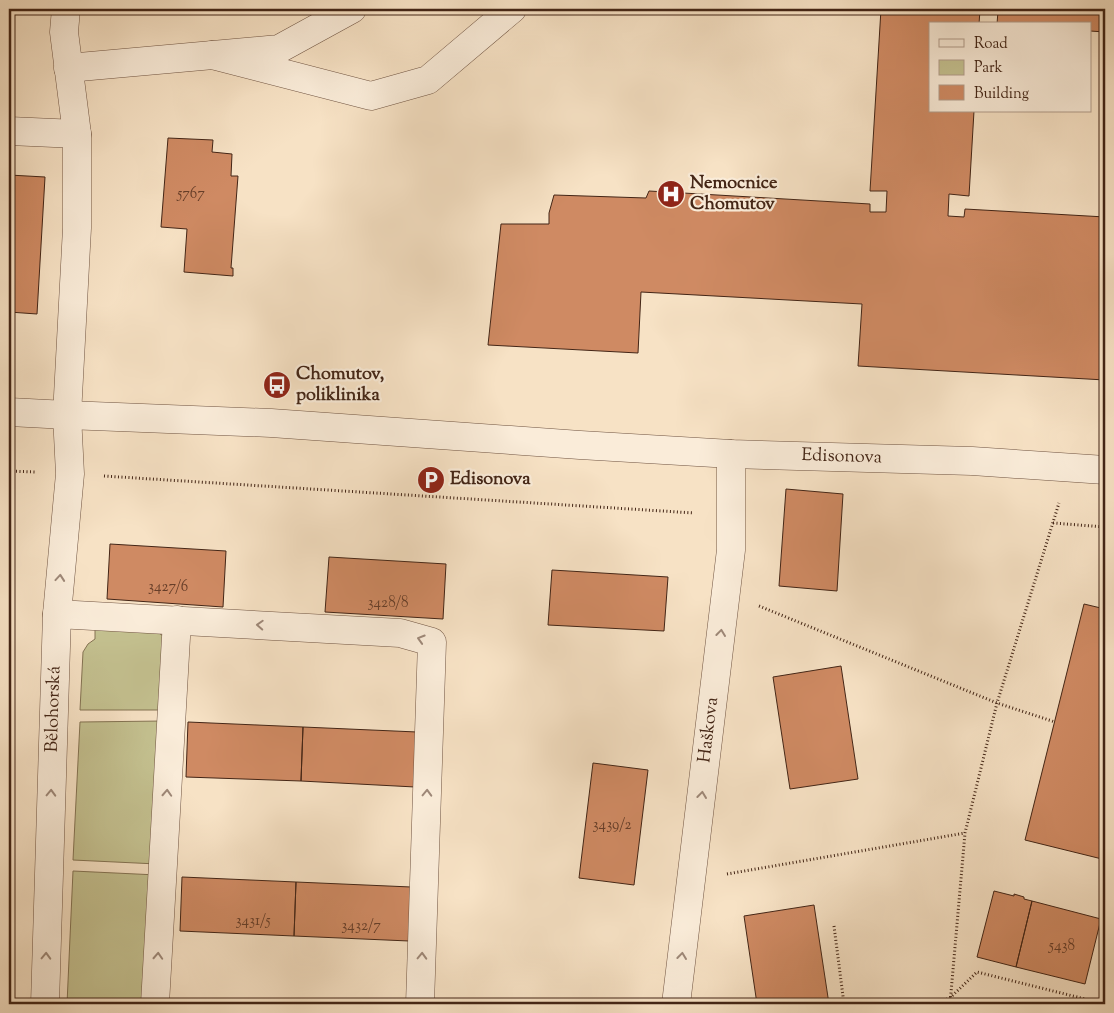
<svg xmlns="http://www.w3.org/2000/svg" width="1114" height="1013" font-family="'Sorts Mill Goudy',serif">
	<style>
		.green { fill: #c4c190; stroke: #847353 }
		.building { fill: #cf8a63; stroke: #432516 }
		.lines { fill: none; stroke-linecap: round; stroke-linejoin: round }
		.minor-casing { stroke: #705442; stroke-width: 29 }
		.path { stroke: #432516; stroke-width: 3; stroke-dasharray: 1 2.5; stroke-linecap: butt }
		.minor { stroke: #faecd9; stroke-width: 28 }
		.oneway { stroke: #9e8878 }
		.labels { text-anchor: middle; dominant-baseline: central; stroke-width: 4.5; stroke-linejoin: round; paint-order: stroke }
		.number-label { font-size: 15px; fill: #663e29 }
		.poi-label { font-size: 18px; font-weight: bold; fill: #432516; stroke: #faecd9; text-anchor: start }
		.street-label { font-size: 18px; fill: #432516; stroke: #faecd9 }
	</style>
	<rect width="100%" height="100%" fill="#f7e2c5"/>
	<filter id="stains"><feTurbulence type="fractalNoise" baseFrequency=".004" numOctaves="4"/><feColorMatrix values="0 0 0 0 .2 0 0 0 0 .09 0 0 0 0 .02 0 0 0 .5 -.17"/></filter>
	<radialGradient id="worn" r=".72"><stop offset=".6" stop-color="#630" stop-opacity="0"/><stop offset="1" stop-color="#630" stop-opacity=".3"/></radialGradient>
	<path class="green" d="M95,627l64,6 4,3 1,74h-84l3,-58 5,-8 7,-5z
		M163,721l-6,143 -84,-4 7,-138z
		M73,871l84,4 -6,129h-84z"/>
	<path class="building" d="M881,9h224v23l-15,-1v-7h-93l1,-13 -18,-1 -1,14h-49v87h44l-5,85 -20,-2 -1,22 16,1 1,-8 140,8v163l-247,-14 4,-62 -221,-12 -3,61 -150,-8 13,-121h48v-11l5,-18 92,3 3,-7 221,13v8h16l1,-21h-17z
		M168,138l45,2 -1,12 20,2 -1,22h7l-7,92h2v8l-49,-4 3,-43 -26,-2z
		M9,175l36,2 -8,137 -28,-2z
		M786,489l57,5 -6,97 -58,-5z
		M110,544l116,7 -3,56 -116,-8z
		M329,557l117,7 -3,55 -118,-7z
		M552,570l116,7 -4,54 -116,-6z
		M1084,604l21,5v239l-3,11 -77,-19z
		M841,666l17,113 -68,10 -17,-112z
		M188,722l115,5 -2,54 -115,-4z
		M303,727l114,5 -2,55 -114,-6z
		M593,763l55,7 -14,115 -55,-7z
		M182,877l114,5 -2,54 -114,-5z
		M296,882l115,5 -2,54 -115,-5z
		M994,891l20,5v-2l10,3v2l8,2 -16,66 -39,-10z
		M1032,901l69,18 -16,65 -69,-17z
		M814,905l15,99h-72l-13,-88z"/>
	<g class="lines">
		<g class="minor-casing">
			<g id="minor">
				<path d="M212,55l159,41 57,-16 84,-71"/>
				<path d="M68,68l211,-19 73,-40"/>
				<path d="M9,131l68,3"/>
				<path id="s1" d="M9,412l58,3 204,8 309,22 151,9 241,7 133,9"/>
				<path d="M57,614l343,19 32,9 -12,362"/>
				<path id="s2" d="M45,1004l12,-390 13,-140 -3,-59 10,-187v-94l-13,-102 2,-23"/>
				<path d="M155,1004l22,-384"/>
				<path id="s3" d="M676,1004l55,-454v-96"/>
			</g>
		</g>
		<path class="path" d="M9,471l27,1
			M104,476l590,37
			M1053,523l52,4
			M759,606l238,97 58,19
			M727,874l238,-41
			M834,926l10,78
			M937,1004l14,-7 26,-25 128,32
			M950,1004l15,-171 32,-130 62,-200"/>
		<use href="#minor" class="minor"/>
	</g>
	<defs><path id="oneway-chevron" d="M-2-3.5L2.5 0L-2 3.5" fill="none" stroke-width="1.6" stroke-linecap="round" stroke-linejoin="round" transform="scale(1.25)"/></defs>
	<g class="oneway">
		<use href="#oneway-chevron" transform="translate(60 578) rotate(-85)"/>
		<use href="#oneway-chevron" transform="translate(260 625) rotate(-177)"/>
		<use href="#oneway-chevron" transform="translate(721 633) rotate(-83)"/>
		<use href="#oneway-chevron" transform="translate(421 639) rotate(-163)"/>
		<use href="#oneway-chevron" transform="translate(51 793) rotate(-88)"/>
		<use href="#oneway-chevron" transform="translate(167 793) rotate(-87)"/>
		<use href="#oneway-chevron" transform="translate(427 793) rotate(-88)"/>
		<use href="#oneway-chevron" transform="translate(702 795) rotate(-83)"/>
		<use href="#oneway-chevron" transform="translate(46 956) rotate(-88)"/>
		<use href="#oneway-chevron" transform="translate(158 956) rotate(-87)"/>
		<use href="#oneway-chevron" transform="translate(422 956) rotate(-88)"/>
		<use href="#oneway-chevron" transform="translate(682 956) rotate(-83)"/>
	</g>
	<defs>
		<g id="hospital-disc" transform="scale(1.4375)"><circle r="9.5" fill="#8f2418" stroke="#faecd9"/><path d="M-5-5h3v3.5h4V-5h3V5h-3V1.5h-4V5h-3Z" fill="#fff"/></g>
		<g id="bus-disc" transform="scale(1.4375)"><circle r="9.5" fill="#8f2418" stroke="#faecd9"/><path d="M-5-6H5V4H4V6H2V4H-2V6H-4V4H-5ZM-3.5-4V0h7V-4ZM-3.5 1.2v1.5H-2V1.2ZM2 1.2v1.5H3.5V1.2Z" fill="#fff"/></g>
		<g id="parking-disc" transform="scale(1.4375)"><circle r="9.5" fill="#8f2418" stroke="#faecd9"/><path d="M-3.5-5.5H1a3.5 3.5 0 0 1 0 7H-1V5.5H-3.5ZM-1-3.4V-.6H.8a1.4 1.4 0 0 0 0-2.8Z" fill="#fff"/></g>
	</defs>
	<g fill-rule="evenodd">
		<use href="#hospital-disc" x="671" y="194"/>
		<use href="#bus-disc" x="277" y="385"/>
		<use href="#parking-disc" x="431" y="480"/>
	</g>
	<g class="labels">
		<g class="number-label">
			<text x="191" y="194">5767</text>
			<text x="168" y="587">3427/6</text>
			<text x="388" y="603">3428/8</text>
			<text x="612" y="825">3439/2</text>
			<text x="253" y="921">3431/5</text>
			<text x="361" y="926">3432/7</text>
			<text x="1062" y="946">5438</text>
		</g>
		<g class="poi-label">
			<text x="690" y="184">Nemocnice<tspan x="690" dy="21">Chomutov</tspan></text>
			<text x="296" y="375">Chomutov,<tspan x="296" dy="21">poliklinika</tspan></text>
			<text x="450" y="480">Edisonova</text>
		</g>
		<g class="street-label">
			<text stroke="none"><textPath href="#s1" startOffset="834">Edisonova</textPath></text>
			<text stroke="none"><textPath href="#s2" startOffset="295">Bělohorská</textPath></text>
			<text stroke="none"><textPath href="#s3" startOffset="276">Haškova</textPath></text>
		</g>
	</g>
	<rect width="1114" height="1013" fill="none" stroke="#f7e2c5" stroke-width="30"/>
	<rect x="10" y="10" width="1094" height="993" fill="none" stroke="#432516" stroke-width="2.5"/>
	<rect x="15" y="15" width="1084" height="983" fill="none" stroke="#432516"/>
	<rect x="929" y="22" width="162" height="90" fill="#faecd9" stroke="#b19c8b"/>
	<rect x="939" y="39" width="25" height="8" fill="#faecd9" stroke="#b19c8b"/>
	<text x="974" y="48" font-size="15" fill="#432516">Road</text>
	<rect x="939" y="60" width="25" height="15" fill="#c4c190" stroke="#b19c8b"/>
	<text x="974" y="72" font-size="15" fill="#432516">Park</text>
	<rect x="939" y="85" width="25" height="15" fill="#cf8a63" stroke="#b19c8b"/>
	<text x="974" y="98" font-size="15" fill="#432516">Building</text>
	<rect width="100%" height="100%" filter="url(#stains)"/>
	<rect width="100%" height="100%" fill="url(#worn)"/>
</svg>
